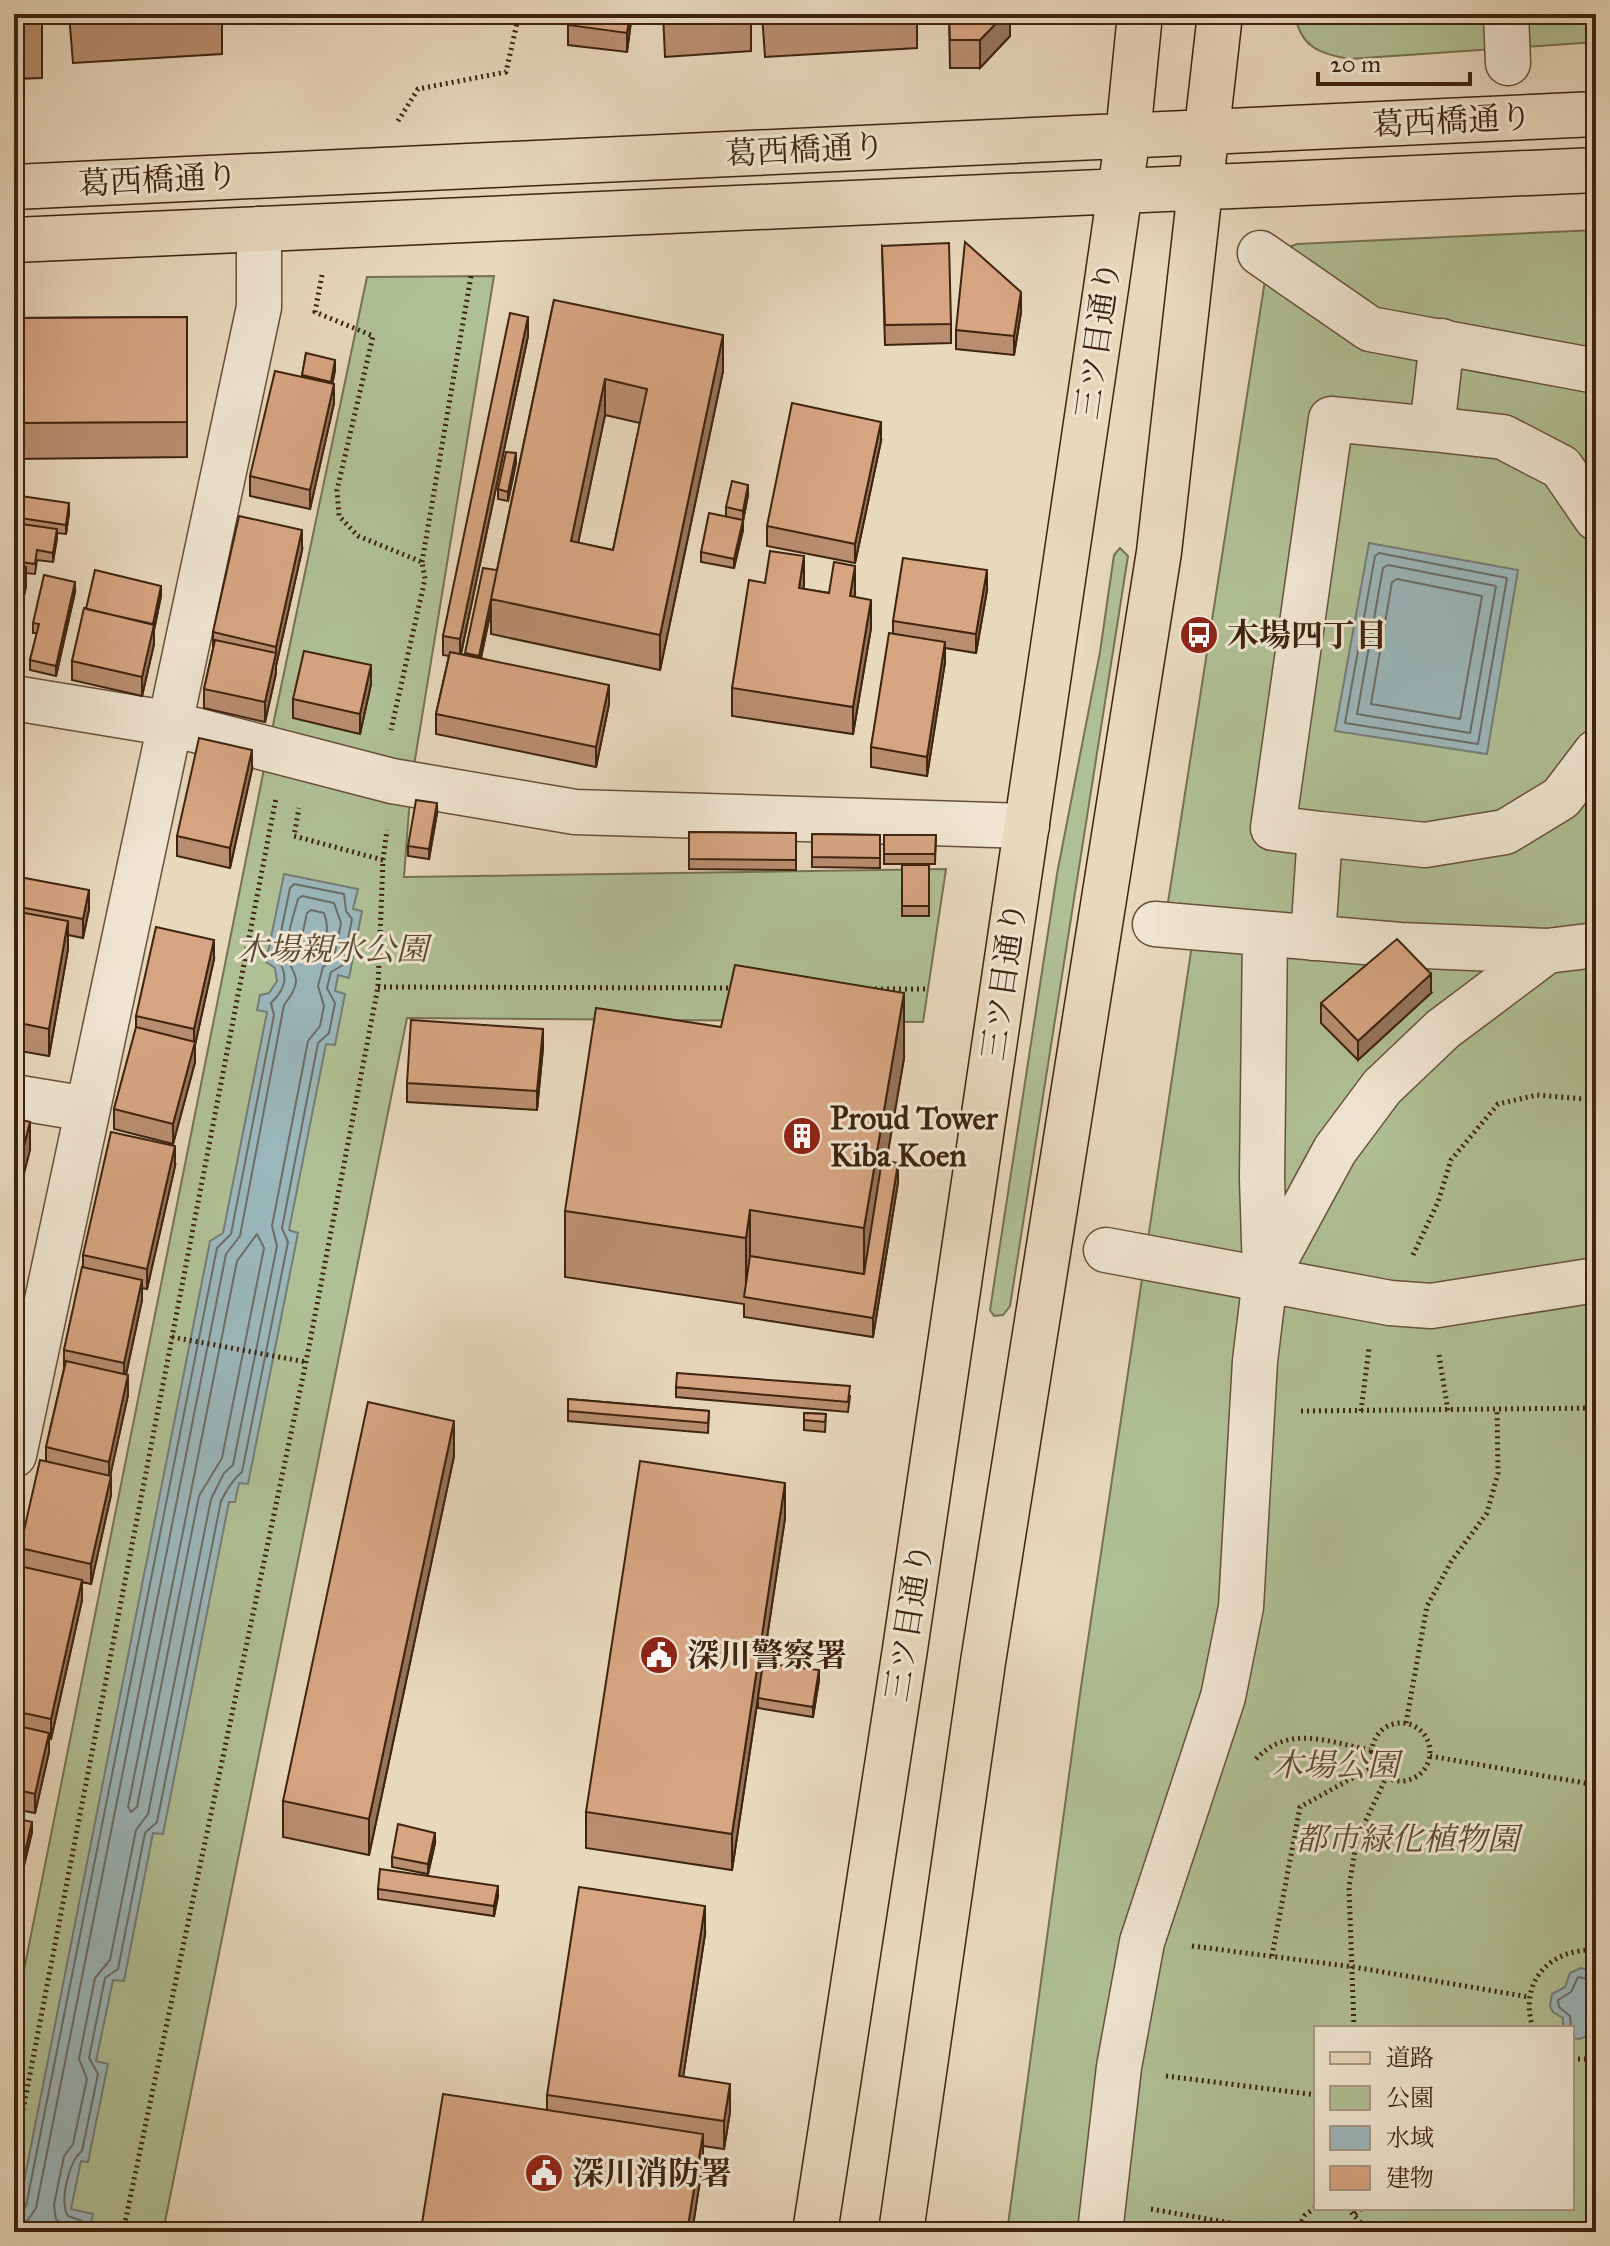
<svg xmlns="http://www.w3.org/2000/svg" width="1610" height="2246" font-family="'IM FELL Great Primer','Noto Serif JP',serif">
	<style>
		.green { fill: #b0c095; stroke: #777252; stroke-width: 2; fill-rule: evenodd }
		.water { fill: #9bb7bb; stroke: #767c76; stroke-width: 2 }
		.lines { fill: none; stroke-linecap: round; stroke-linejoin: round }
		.shore { stroke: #6c6d65; stroke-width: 2 }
		.minor-casing { stroke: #68503a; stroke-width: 47 }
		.major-casing { stroke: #3e230f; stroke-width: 47 }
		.path { stroke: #3e230f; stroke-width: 5; stroke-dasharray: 2 4; stroke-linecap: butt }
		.minor { stroke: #f0e6d3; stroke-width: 44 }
		.major { stroke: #e8d8bc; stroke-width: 44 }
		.wall { fill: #b98e70; stroke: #3e230f; stroke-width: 2; fill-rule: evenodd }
		.shaded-wall { fill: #96745b; stroke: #3e230f; stroke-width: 2 }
		.building { fill: #d7a582; stroke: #3e230f; stroke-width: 2; fill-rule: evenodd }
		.labels { text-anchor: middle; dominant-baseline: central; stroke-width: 6; stroke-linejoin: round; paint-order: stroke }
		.street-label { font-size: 32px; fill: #3e230f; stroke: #f0e6d3 }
		.poi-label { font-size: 32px; font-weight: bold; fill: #3e230f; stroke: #f0e6d3; text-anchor: start }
		.park-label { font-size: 32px; font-style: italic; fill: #5a4a30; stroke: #f0e6d3 }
	</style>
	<rect width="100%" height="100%" fill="#e8d8bc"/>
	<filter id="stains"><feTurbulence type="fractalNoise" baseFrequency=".0025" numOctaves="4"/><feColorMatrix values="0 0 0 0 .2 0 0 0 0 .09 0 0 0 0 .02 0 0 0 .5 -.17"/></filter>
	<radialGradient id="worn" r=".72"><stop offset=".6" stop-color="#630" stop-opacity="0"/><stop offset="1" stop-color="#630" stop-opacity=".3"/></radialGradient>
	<path class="green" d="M1295,14h301v28l-246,17c-30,-5 -50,-12 -55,-45z
		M1596,230v2002h-589l74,-545 112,-749 -29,-10 101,-648 21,-32 11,-4zM1316,2028h256v180h-256z
		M494,276l-83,508 -7,93 542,-8 -23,153 -516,-4 -244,1214h-149v-212l254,-1271 99,-472z
		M1120,548l8,8 -118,750 -7,9 -9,1 -4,-6 67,-436 43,-222 14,-97z"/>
	<path class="water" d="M1369,543l149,27 -31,184 -152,-23z
		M284,874l74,15 -5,20 9,2 -13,67 -11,-3 -3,16 10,3 -10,51 -9,-1 -37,186 9,3 -50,251 -9,-1 -4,19h-6l-66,332 -10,-1 -29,148 -11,-1 -17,81 12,3 -20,98 -7,-1 -10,48 22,5 -4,18h-75l196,-991 13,-8 44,-221 -10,-2 3,-15 9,-2 8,-12 -2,-13 -9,-6z
		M1581,1968c24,5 15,45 15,64l-16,7 -8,-1v-10h-9v-10l-10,-6 -3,-6 2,-12 13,-7 5,-14z"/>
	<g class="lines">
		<path class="shore" d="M1379,553l128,25 -29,166 -133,-21 30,-167z
			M1388,565l108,21 -26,147 -113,-19 26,-146z
			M1397,579l85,17 -22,123 -89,-15 21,-122z
			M311,910l13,3c8,21 0,37 -16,51l-9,-14 8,-37z
			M257,1234l7,14 -42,210 -23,38 -62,311 -6,5 -3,-5 109,-546z
			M1571,2028l-1,-12 -11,-9 -1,-7 13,-8 7,-15 18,4
			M14,2214l7,-2 5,-6 191,-958 14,-14 43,-219 -3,-12c16,-16 18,-28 5,-47l14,-68 4,-4 50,10 2,17 6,8 -9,46 -12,7 -4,16 8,15 -6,30 -11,10 -36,185 6,14 -46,230c-10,8 -15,18 -21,29l-64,321 -12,11 -27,136 -13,9 -16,80 9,16 -16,77c-13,10 -23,51 -14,65l14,5v11
			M14,2224l14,-4 8,-12 190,-954 14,-18 44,-231c24,-31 5,-29 3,-54 -1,-15 7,-37 11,-52l4,-3 32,7 7,20 -7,34 -11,10 -5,19 6,20 -4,20 -12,15 -36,185 5,20 -44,219 -9,8 -13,26 -63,315 -12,16 -26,130 -15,18 -16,81 8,20 -14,65 -9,12 -10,49 2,14 16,13"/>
		<g class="minor-casing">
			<path id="minor" d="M1506,14l2,49
				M1260,253l110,76 226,42
				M1432,429l71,8 58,30 35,51
				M14,698l158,26 220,57 183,31 452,14
				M1320,834l105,11 80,-13 56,-34 35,-46
				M1155,924l245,21 147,6 49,-6
				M1313,938l7,-104 -47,-6 58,-409 101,10 10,-88
				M14,1097l73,12
				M1106,1250l284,53 41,3 165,-26
				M1265,1273l-3,-95 3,-243
				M14,1455l245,-1148v-78
				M1100,2232l19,-165 23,-125 81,-245 18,-90 14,-246 10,-82 70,-129 47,-63 61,-58 104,-78"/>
		</g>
		<g class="major-casing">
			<path id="major" d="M14,187l1582,-73
				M14,240l1582,-70
				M815,2232l90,-583 201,-1361 22,-153 12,-121
				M901,2232l82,-570 176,-1110 61,-538"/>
		</g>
		<path class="path" d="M398,121l20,-32 88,-17 13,-58
			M322,275l-7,37 58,24 -36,154 2,26 19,20 64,26 3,17 -34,151
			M422,562l49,-286
			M383,860l4,-30
			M378,987l355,1
			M875,989h53
			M1413,1255l25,-53 13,-42 47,-56 39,-9 59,5
			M172,1337l134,25
			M1439,1355l9,56
			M1301,1411l295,-3
			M1361,1411l8,-63
			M1372 1752a29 29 0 1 1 58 0a29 29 0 1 1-58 0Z
			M1406,1723l21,-117 24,-44 36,-49 11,-40 -1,-63
			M1430,1756l166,29
			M1256,1759c33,-35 72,-17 114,-9
			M1192,1946l162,21 175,30
			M1272,1956l28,-149 74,-41
			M1354,2028l-5,-141 8,-48 29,-61
			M1533,2028c-15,-46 17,-80 63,-78
			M1572,2059h24
			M1166,2076l150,19
			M14,2157l262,-1359
			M1347,2208l14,15 3,9
			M1151,2209l131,23
			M1355,2214l7,-6
			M123,2232l183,-870 72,-375 5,-127 -89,-24 5,-28
			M1296,2232l9,-17 11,-8"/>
		<use href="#minor" class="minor"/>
		<use href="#major" class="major"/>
	</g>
	<path class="wall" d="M14,14h28v64l-28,1z
		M69,14h153v40l-149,9z
		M632,14l-5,38 -59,-7v-20z
		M663,14h88v37l-86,6z
		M762,14h155v34l-152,9z
		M949,14h61v22l-30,32h-30z
		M882,246l69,78v19l-66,2z
		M554,300l169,71 -63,299 -169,-36v-24l-10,48 128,46 -13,63 -160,-33v-20l13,-58 -6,-1v-19l85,-300 -67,318 4,1 32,-85zM605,415l35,8 -27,127 -35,-7z
		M1021,312l-7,43 -58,-6v-19z
		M187,317v140l-173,2v-141z
		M306,353l29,17 -3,14 2,19 -24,106 -60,-13v-20l52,-99z
		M881,441l-26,122 -88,-17v-20z
		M516,463l-8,38 -10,-2v-10z
		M14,495l55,18 -3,21 -9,-1 -4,29 -16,-2 -2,14 -9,-1v13l-8,38 -4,-1z
		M748,495l-5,26v9l-9,38 -33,-6v-10l25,-35v-10z
		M302,550l-26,116v7l-11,49 -61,-14v-19l9,-40v-17z
		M765,583l39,1 -1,5 26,4 26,1 -1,3 17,31 -18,106 -121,-18v-28z
		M987,590l-11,63 -31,-5v14l-18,114 -56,-9v-20l22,-113v-13z
		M75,592l-19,84 -26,-6v-10l7,-27h-4v-10z
		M161,596l-7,34v14l-12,52 -70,-16v-19l14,-52z
		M371,684l-11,50 -67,-16v-19z
		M252,769l-22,99 -53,-12v-20z
		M437,813l-8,46 -21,-3v-10z
		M689,832l107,1v37l-107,-1z
		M812,834l68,1v33l-68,-1z
		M884,835h52l-1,29h-51z
		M902,865h27v51h-27z
		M14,876l75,33 -6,29 -15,-3v14l-19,107 -35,-6z
		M214,959l-19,86v17l-22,82 -59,-15v-20l22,-79v-14z
		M1431,993l-73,67 -37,-37v-20z
		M543,1048l-6,62 -130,-8v-19z
		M904,1058l-18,103 12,21 -25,155 -129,-20v-13l-179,-27v-66z
		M175,1166l-28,123 -5,-1v12l-16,75 2,20 -18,81 1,19 -20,89 -9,-2v18l-31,139 -2,-1v14l-14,61 -21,-4v-238l6,-5v-18l26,-87v-14l18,-78v-19l19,-83v-12z
		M676,1387l174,9 -2,16 -172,-15z
		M568,1399l141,12 -1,22 -140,-12z
		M804,1413l22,1 -1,18 -21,-2z
		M454,1456l-85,399 -86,-18v-36z
		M785,1518l-53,352 -146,-22v-36z
		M819,1680l-6,37 -55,-9v-10z
		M14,1818l18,14 -11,46 -7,-1z
		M435,1843l-7,31 -36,-7v-10z
		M378,1889l120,7 -4,20 -116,-17z
		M705,1934l-22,143 47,35 -6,37 -21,-3v15l-11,71h-270v-9l125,-113v-15z"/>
	<path class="shaded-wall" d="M630,14h2l-5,38v-19z
		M1005,14h5v22l-30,32v-28z
		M1021,292v20l-7,43v-19z
		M528,317v19l-68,322v-19z
		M723,335v36l-63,299v-35z
		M335,360v10l-4,22v-10z
		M605,379v36l-34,162v-36z
		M334,384v19l-24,106v-19z
		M881,422v19l-26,122v-19z
		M516,453v10l-8,38v-9z
		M748,485v10l-5,26v-10z
		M69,503v10l-3,21v-9z
		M743,520v10l-9,38v-9z
		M57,529v10l-4,23v-9z
		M302,530v20l-26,116v7l-11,49v-20l11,-49v-6z
		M804,556v28l-5,32v-28z
		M855,566v28l-5,30v-28z
		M26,567v19l-8,38v-19z
		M987,570v20l-11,63v-19z
		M75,582v10l-19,84v-10z
		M161,586v10l-7,34v14l-12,52v-19z
		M491,600v10l-12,56v-10z
		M871,600v28l-18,106v-27z
		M945,642v20l-18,114v-19z
		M371,665v19l-11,50v-20z
		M609,685v19l-13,63v-20z
		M252,750v19l-22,99v-20z
		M437,803v10l-8,46v-10z
		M89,890v19l-6,29v-19z
		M68,921v28l-19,107v-27z
		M214,940v19l-19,86v17l-22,82v-20l21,-79v-16z
		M1431,974v19l-73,67v-19z
		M904,993v65l-40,236v-66z
		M543,1029v19l-6,62v-19z
		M30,1122v28l-16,63v-28z
		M175,1146v20l-28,123v-20z
		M898,1163v19l-25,155v-19z
		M750,1210v65l-4,23v-60z
		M142,1280v20l-18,83v-20z
		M128,1375v20l-19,86v-19z
		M454,1421v35l-85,399v-36z
		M111,1476v19l-20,89v-20z
		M785,1483v35l-53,352v-36z
		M82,1580v20l-31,139v-20z
		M819,1670v10l-6,37v-10z
		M49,1733v19l-14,61v-19z
		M32,1822v10l-11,46v-9z
		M435,1833v10l-7,31v-10z
		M498,1886v10l-4,20v-10z
		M705,1906v28l-26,170v-28z
		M730,2084v28l-6,37v-28z
		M703,2134v27l-11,71h-5z"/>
	<path class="building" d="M14,14h28v6l-28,2z
		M569,14h61l-3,19 -59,-8z
		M949,14h56l-25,26h-30z
		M965,242l56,50 -7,44 -58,-6z
		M949,243l2,81 -66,1 -3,-79z
		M554,300l169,35 -63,300 -169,-36zM605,379l42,10 -34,161 -42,-9z
		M510,313l18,4 -68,322 -17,-3z
		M187,317v105l-173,1v-105z
		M306,353l29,7 -4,22 -29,-7z
		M275,371l59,13 -24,106 -60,-14z
		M792,403l89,19 -26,122 -88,-18z
		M506,452l10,1 -8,39 -10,-3z
		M732,481l16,4 -5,26 -17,-4z
		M14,495l55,8 -3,22 -52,-8z
		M709,513l34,7 -9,39 -33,-7z
		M239,516l63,14 -26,117 -63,-15z
		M14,523l43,6 -4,24 -16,-3 -2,14 -21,-3z
		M770,551l34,5 -5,32 30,5 5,-31 21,4 -5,30 21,4 -18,107 -121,-19 17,-108 16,3z
		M903,558l84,12 -11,64 -83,-13z
		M14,564l12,3 -8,38 -4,-1z
		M483,568l14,2 -18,86 -14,-3z
		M95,570l66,16 -8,38 -67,-15z
		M44,575l31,7 -19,84 -26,-6 9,-36 -6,-1z
		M84,608l70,17 -12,52 -70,-16z
		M889,633l56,9 -18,115 -56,-10z
		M215,640l61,13 -11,49 -61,-13z
		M304,651l67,14 -11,49 -67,-15z
		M450,652l159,33 -13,62 -160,-33z
		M199,738l53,12 -22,98 -53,-12z
		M416,800l21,3 -8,46 -21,-3z
		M689,832l107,1v27l-107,-1z
		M812,834l68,1v23l-68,-1z
		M884,835h52l-1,19h-51z
		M902,865h27v41h-27z
		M14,876l75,14 -6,29 -69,-13z
		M14,911l54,10 -19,108 -35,-7z
		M156,927l58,13 -20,89 -58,-13z
		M1397,939l34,35 -73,67 -37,-38z
		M735,965l169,28 -40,235 -114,-18 -4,28 -181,-27 31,-203 125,19z
		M411,1020l132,9 -6,62 -130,-8z
		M136,1027l59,15 -22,82 -59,-15z
		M14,1118l16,4 -16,63z
		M111,1132l64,14 -28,123 -64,-14z
		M882,1160l16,3 -25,155 -129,-21 6,-41 114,18z
		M82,1267l60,13 -18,83 -60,-13z
		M66,1361l62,14 -19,87 -63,-15z
		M677,1373l173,13 -2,16 -172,-15z
		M568,1399l141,12 -1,12 -140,-12z
		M368,1402l86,19 -85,398 -86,-18z
		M804,1413l22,1 -1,8 -21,-2z
		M40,1460l71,16 -20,88 -71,-16z
		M640,1461l145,22 -53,351 -146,-22z
		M15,1565l67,15 -31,139 -37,-8v-140z
		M763,1663l56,7 -6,37 -55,-9z
		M14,1725l35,8 -14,61 -21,-5z
		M14,1818l18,4 -11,47 -7,-2z
		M398,1824l37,9 -7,31 -36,-7z
		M380,1869l118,17 -4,20 -116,-17z
		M579,1887l126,19 -26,170 51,8 -6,37 -177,-26z
		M443,2094l260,40 -16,98h-207l-58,-9z"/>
	<defs>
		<g id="bus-disc" transform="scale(2)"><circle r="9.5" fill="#8f2418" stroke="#f0e6d3"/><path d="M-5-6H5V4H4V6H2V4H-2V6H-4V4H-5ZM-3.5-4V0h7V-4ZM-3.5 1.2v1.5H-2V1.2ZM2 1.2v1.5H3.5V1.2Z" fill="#fff"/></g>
		<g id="building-disc" transform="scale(2)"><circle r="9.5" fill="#8f2418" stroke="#f0e6d3"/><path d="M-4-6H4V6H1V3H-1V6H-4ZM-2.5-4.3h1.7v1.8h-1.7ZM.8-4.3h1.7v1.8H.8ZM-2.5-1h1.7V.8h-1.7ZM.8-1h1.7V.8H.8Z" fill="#fff"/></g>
		<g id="civic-disc" transform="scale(2)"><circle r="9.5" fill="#8f2418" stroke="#f0e6d3"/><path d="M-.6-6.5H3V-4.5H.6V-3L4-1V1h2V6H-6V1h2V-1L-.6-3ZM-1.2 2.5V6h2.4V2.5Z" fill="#fff"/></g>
	</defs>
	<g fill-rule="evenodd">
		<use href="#bus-disc" x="1199" y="635"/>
		<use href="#building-disc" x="802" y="1136"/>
		<use href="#civic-disc" x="659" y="1655"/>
		<use href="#civic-disc" x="544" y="2173"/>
	</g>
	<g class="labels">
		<g class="street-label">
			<text transform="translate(1452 121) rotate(-3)">葛西橋通り</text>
			<text transform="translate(805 150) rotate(-3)">葛西橋通り</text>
			<text transform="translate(158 180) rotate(-3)">葛西橋通り</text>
			<text transform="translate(1098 340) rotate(-82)">三ツ目通り</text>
			<text transform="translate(1004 981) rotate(-82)">三ツ目通り</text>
			<text transform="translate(909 1622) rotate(-81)">三ツ目通り</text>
		</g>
		<g class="poi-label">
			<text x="1227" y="635">木場四丁目</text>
			<text x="830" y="1118">Proud Tower<tspan x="830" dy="37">Kiba Koen</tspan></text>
			<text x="687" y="1655">深川警察署</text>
			<text x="572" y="2173">深川消防署</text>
		</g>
		<g class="park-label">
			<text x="332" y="949">木場親水公園</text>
			<text x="1335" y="1765">木場公園</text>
			<text x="1407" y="1839">都市緑化植物園</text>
		</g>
	</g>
	<rect width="1610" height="2246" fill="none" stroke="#e8d8bc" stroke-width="48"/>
	<rect x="16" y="16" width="1578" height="2214" fill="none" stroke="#3e230f" stroke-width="4"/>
	<rect x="24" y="24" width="1562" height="2198" fill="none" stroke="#3e230f" stroke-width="2"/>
	<rect x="1314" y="2026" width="260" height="184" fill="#f0e6d3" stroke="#a99885" stroke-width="2"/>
	<rect x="1330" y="2052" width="40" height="12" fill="#e8d8bc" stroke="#a99885" stroke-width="2"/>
	<text x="1386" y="2066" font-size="24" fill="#3e230f">道路</text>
	<rect x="1330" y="2086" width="40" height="24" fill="#b0c095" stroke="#a99885" stroke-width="2"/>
	<text x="1386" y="2106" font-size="24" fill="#3e230f">公園</text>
	<rect x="1330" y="2126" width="40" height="24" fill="#9bb7bb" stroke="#a99885" stroke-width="2"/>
	<text x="1386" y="2146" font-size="24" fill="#3e230f">水域</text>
	<rect x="1330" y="2166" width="40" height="24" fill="#d7a582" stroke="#a99885" stroke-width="2"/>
	<text x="1386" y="2186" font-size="24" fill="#3e230f">建物</text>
	<path d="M1318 72v12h152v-12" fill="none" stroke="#3e230f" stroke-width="4"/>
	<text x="1330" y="72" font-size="24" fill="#3e230f" stroke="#f0e6d3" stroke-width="6" paint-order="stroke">20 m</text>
	<rect width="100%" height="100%" filter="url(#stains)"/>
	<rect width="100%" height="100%" fill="url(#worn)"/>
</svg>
